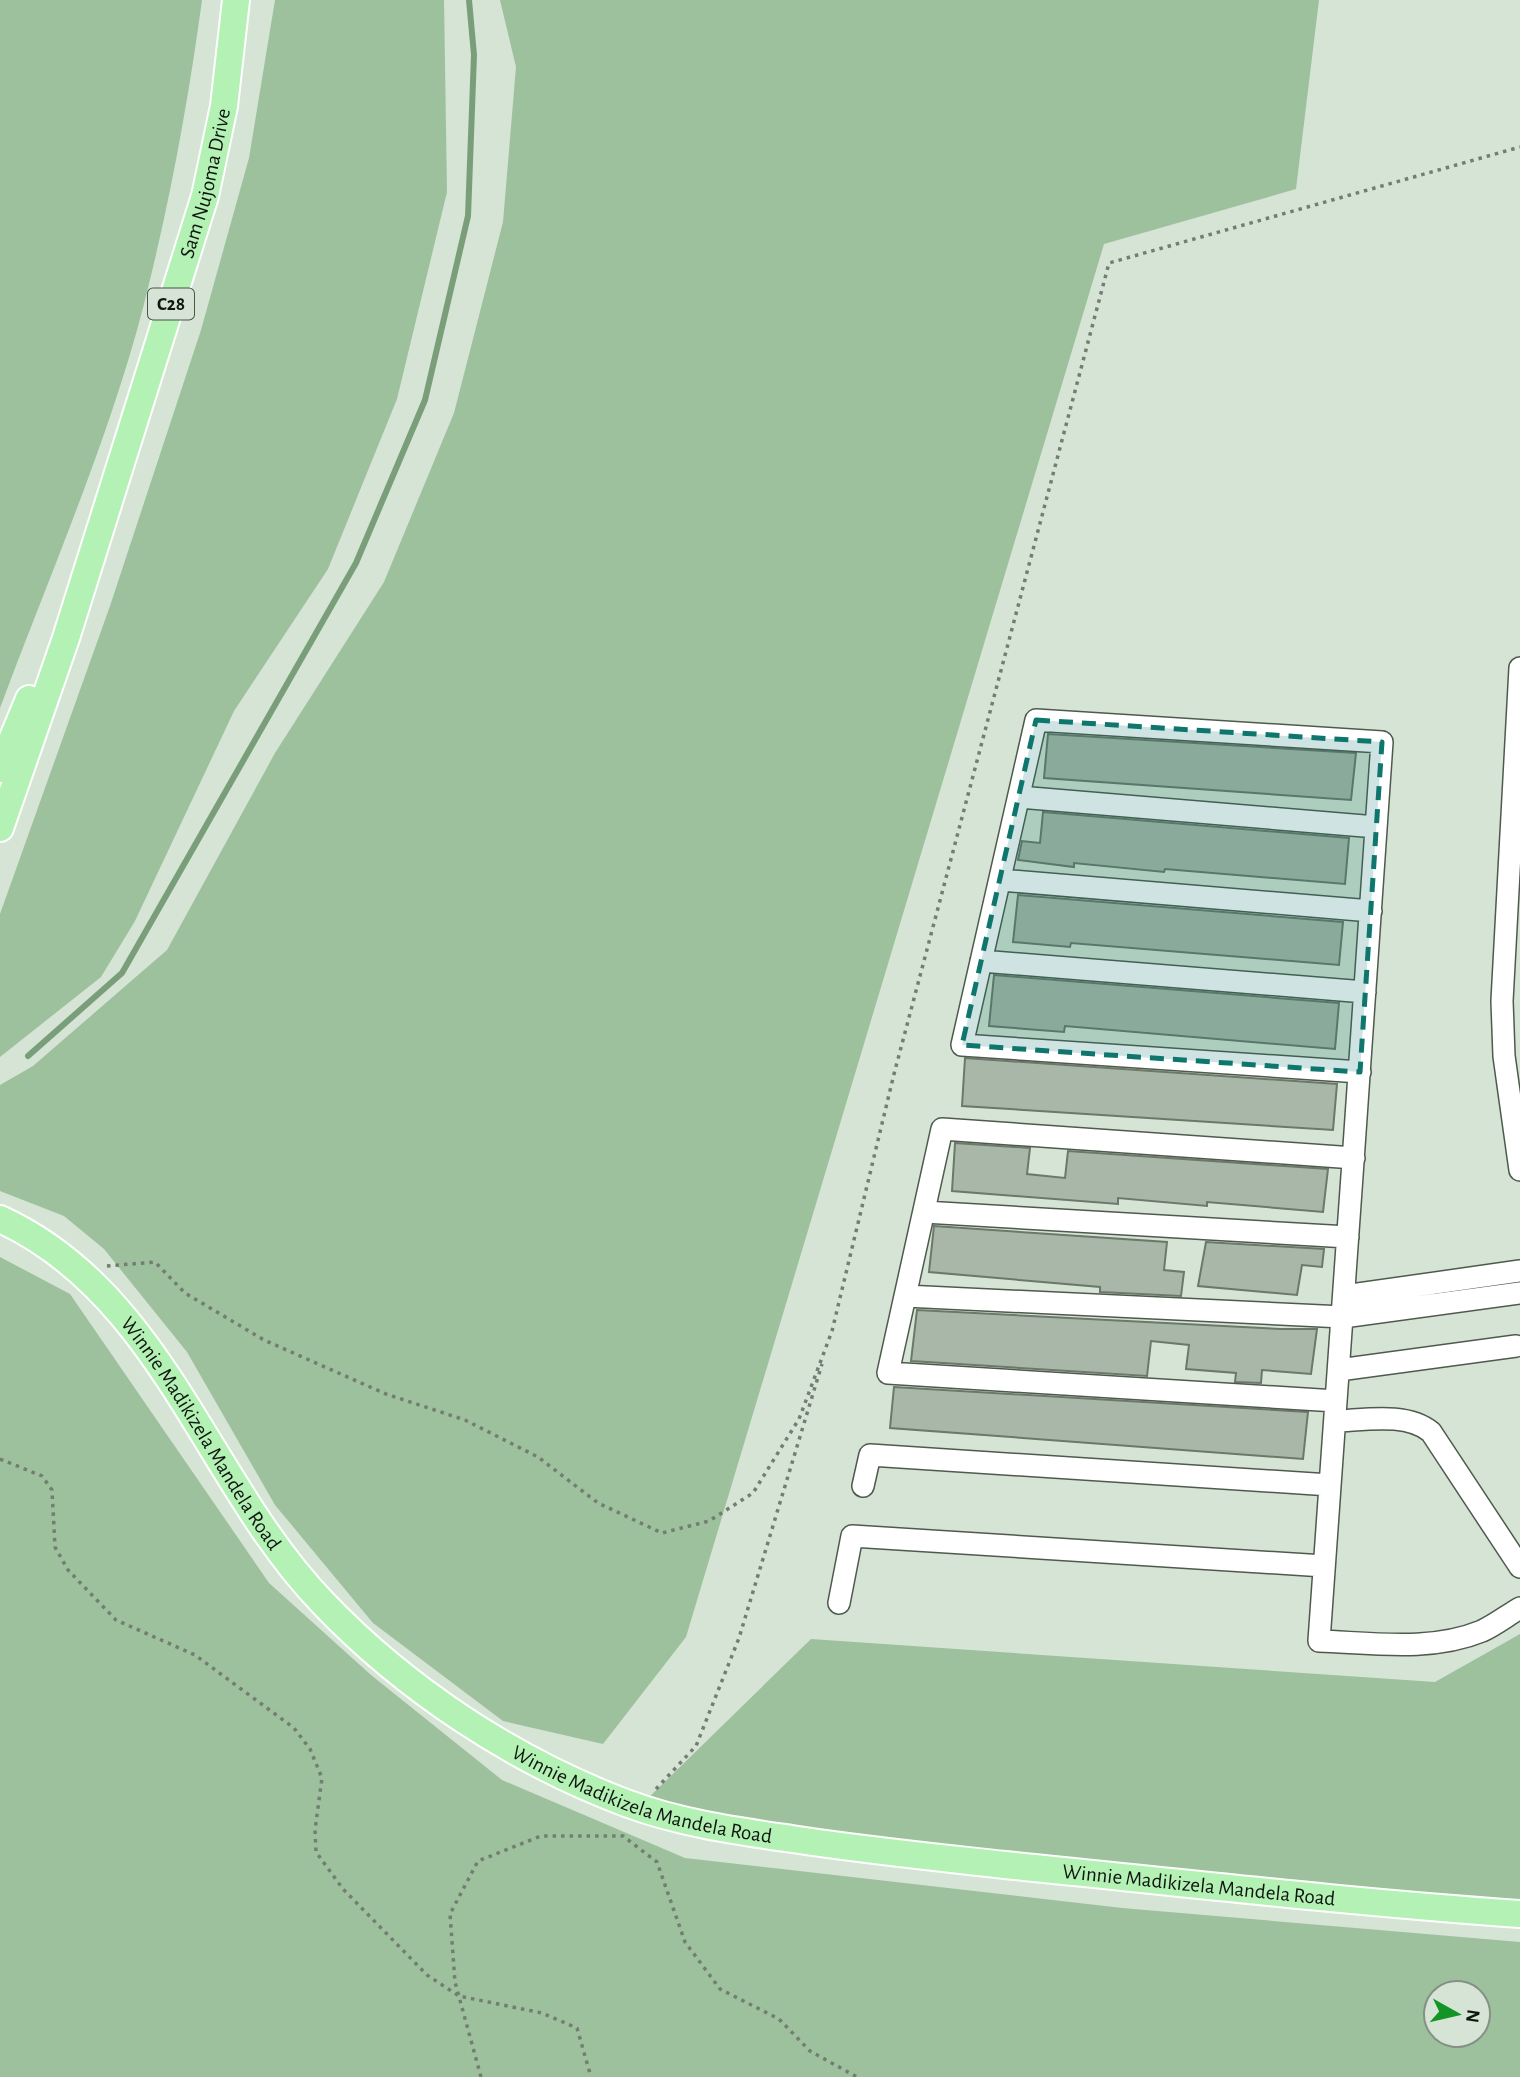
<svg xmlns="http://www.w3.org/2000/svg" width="1520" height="2077" font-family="'Alegreya Sans',sans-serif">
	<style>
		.green { fill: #9dc19c; fill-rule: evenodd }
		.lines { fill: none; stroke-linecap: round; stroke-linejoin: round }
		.stream { stroke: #7a9e79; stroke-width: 6 }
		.building { fill: #a9b7a8; stroke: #6b786a; stroke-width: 2 }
		.minor-casing { stroke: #4e5a4d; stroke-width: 24 }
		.major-casing { stroke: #fff; stroke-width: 30 }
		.path { stroke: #737d73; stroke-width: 3.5; stroke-dasharray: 3.5 5; stroke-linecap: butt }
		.minor { stroke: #fff; stroke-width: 21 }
		.major { stroke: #b3f1b4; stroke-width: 26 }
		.marked { fill: #0f766e; fill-opacity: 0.2; stroke: #0f766e; stroke-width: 5; stroke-dasharray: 14 9; stroke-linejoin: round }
		.labels { text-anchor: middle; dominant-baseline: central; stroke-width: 7; stroke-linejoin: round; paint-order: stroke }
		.shield { fill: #d5e4d4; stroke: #4b534b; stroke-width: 2 }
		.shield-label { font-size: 19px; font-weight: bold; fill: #101510 }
		.street-label { font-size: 21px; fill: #101510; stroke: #d5e4d4 }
	</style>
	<rect width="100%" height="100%" fill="#d5e4d4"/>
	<path class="green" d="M0,0h202c-14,104 -33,206 -59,308 -36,137 -94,268 -143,400z
		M275,0h169l3,192 -50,207 -69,170 -94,142 -99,210 -34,56 -101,80v-143l110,-308 91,-276 48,-172z
		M500,0h819l-23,189 -192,55 -418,1393 -83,107 -100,-23 -130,-98 -98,-118 -88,-153 -83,-103 -40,-33 -64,-25v-106l33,-19 134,-116 108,-197 109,-171 70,-169 49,-191 13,-155z
		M0,1257l70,37 199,289 102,92 131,105 183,78 437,50 398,34v135h-1520zM1436,1993h42v42h-42z
		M1520,1634v280l-108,-8 -773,-99 172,-168 624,43z"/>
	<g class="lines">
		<path class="stream" d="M28,1056l94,-83 234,-410 69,-163 43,-184 6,-161 -5,-55"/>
	</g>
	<path class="building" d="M1048,734l308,19 -5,47 -307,-22z
		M1043,812l306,26 -4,46 -180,-15 -1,3 -90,-9v4l-56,-7 4,-19 18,2z
		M1018,895l325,27 -4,43 -268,-22 -1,4 -57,-5z
		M994,975l345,28 -4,46 -270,-23 -1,6 -75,-6z
		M965,1058l372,26 -4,46 -371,-24z
		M955,1143l75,5 -3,26 38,4 3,-27 260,18 -5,43 -116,-10v4l-89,-8v6l-166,-13z
		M934,1226l233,16 -3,28 20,2 -3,24 -81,-4v-5l-171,-15z
		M1206,1242l118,7 -2,18 -20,-2 -5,30 -99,-9z
		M917,1310l364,19h36l-6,45 -49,-4 -1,13 -26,-1 1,-9 -50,-4 3,-24 -38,-4 -4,35 -236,-15z
		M894,1387l414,25 -5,47 -413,-31z"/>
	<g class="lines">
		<g class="minor-casing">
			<path id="minor" d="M1520,668l-18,333 2,55 16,114
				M1019,797l357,30
				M1000,880l371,31
				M981,961l384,31
				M1360,1072l-398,-27 74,-325 346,22c-20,300 -42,599 -63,899 54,2 112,11 163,-10 13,-6 26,-16 38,-23
				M924,1212l424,25
				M905,1296l438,21 177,-24
				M1344,1296l176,-25
				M1339,1370l177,-24
				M1336,1401l-448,-28 54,-244 412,29
				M1335,1421c30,-1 72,-9 96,11l89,135
				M863,1486l7,-31 460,30
				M839,1603l13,-67 472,30"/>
		</g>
		<g class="major-casing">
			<g id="major">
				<path d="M0,769l29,-70"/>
				<path id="s1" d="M0,828l66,-190 139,-442 19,-90 12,-106"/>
				<path id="s2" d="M0,1219c162,74 207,264 323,384 82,86 191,158 303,200 53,20 111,28 166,36 71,11 141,18 213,26 171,17 343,37 515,49"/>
			</g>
		</g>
		<path class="path" d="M107,1266l48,-4 30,31 79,47 122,54 79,26 73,37 60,46 64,30 47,-12 44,-28 46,-74 33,-88 62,-257 215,-811 411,-116
			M0,1459l42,17 10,14 3,57 13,23 48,50 79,35 99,73 16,21 12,29 -7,52 1,22 27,37 84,86 32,21 83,17 35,15 14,49
			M656,1789l40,-43 43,-108 83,-274
			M481,2077l-26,-95 -5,-68 28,-53 63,-25h82l34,26 28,80 35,47 59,30 31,32 47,26"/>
		<use href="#minor" class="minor"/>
		<use href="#major" class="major"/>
	</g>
	<path class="marked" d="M1036,720l346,22 -22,330 -398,-27z"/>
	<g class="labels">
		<rect class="shield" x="148" y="288.5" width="46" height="31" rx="5"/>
		<g class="shield-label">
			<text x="171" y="304">C28</text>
		</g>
		<g class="street-label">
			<text stroke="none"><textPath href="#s1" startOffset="677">Sam Nujoma Drive</textPath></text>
			<text stroke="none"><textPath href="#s2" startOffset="299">Winnie Madikizela Mandela Road</textPath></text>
			<text stroke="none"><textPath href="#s2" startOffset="887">Winnie Madikizela Mandela Road</textPath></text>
			<text stroke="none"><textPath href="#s2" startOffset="1454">Winnie Madikizela Mandela Road</textPath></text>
		</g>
	</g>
	<g transform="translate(1457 2014) rotate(98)"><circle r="33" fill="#d5e4d4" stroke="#869186" stroke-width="2"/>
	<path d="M0-5L12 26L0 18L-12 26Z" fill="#139426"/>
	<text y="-10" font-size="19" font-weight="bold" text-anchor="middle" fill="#101510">N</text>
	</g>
</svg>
